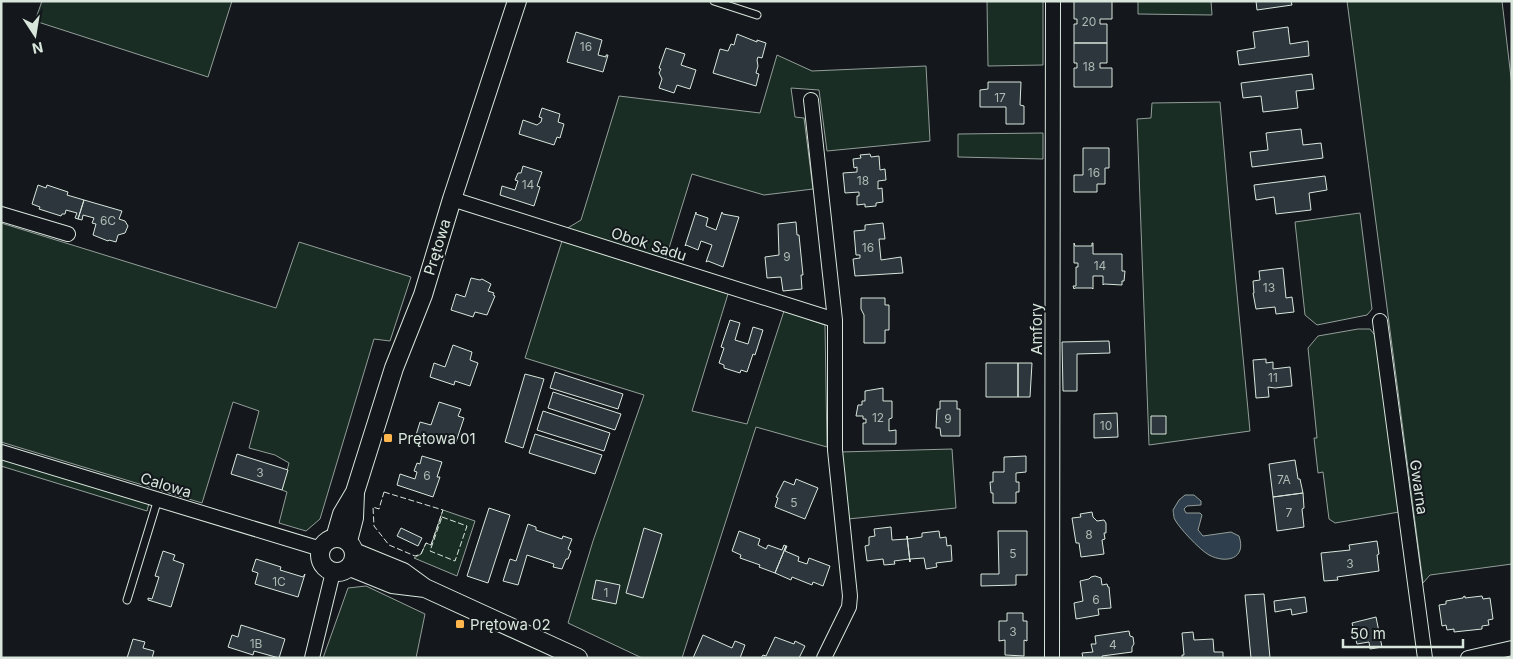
<svg xmlns="http://www.w3.org/2000/svg" width="1513" height="659" font-family="Inter,sans-serif">
	<style>
		.green { fill: #1a2d24; stroke: #939e99 }
		.water { fill: #2f3f4d; stroke: #939e99 }
		.building { fill: #2c363c; stroke: #d8e6dc }
		.lines { fill: none; stroke-linecap: round; stroke-linejoin: round }
		.service-casing { stroke: #d8e6dc; stroke-width: 9 }
		.minor-casing { stroke: #d8e6dc; stroke-width: 16 }
		.tertiary-casing { stroke: #d8e6dc; stroke-width: 20 }
		.service { stroke: #14181c; stroke-width: 7 }
		.minor { stroke: #14181c; stroke-width: 14 }
		.tertiary { stroke: #14181c; stroke-width: 18 }
		.fence { stroke: #d8e6dc; stroke-width: 1; stroke-dasharray: 6 2.5; stroke-linecap: butt }
		.poi-dot { fill: #ffb74d; stroke: #14181c; stroke-width: 2 }
		.labels { text-anchor: middle; dominant-baseline: central; stroke-width: 4; stroke-linejoin: round; paint-order: stroke }
		.number-label { font-size: 12px; fill: #adbab4 }
		.street-label { font-size: 15px; fill: #d8e6dc; stroke: #14181c }
		.poi-label { font-size: 15px; fill: #d8e6dc; stroke: #14181c; text-anchor: start }
	</style>
	<rect width="100%" height="100%" fill="#14181c"/>
	<path class="green" d="M42,1h190l-24,76 -173,-56z
		M987,1h56v64l-55,1z
		M1138,1h73l1,14 -74,-1z
		M1347,1h155l10,85v478l-82,11 -7,8z
		M777,55l35,16 114,-5 4,75 -103,10 -8,-61 -28,-2 4,29 9,1 9,71 -49,6 -72,-21 -27,87 -99,-32 15,-9 38,-124 141,17z
		M1220,102l11,128 19,201 -101,14 -12,-326 14,-1 1,-15z
		M1043,133v26l-85,-2v-23z
		M1360,213l12,96 -5,6 -50,10 -12,-10 -10,-93z
		M1,223l275,85 23,-66 112,35 -21,64 -16,-2 -54,180 -14,12 -27,-8 8,-31 -5,-2 7,-27 -14,-8 -26,-7 10,-37 -26,-9 -31,101 -201,-61z
		M562,241l166,53 -36,117 55,13 37,-113 41,14 2,122 -71,-20 -74,231h-40l-74,-35 25,-82 51,-146 -119,-37z
		M1358,329h12l7,9 22,174 -64,11 -6,-4 -6,-47 -5,1 -4,-35h3l-9,-90 10,-12z
		M952,449l4,59 -108,11 -8,-67z
		M1,458l148,45 -2,8 -146,-45z
		M443,510l32,11 -18,55 -43,-18 7,-4 5,-11 5,2z
		M366,586l59,28 -9,44h-93l25,-70z"/>
	<path class="water" d="M1185,495h9l7,6v4l-14,1 -3,3 2,4h14l2,2 -4,15 5,6 28,-4 8,4c8,23 -13,28 -30,19 -9,-5 -31,-28 -35,-37 0,-1 -1,-8 -1,-8l6,-10z"/>
	<path class="building" d="M1074,1h38v18h-12v5h7v19h-33v-19h3v-5h-3z
		M1256,1h35l1,4 -35,5z
		M1288,27l2,17 18,-3 1,15 -70,9 -2,-14 18,-3 -2,-16z
		M576,32l26,8 -4,15 8,2v-2h2l-5,17 -36,-10z
		M737,34l20,8v-2l9,3 -4,15 -4,-1 -1,3 1,6 -2,7 3,1 -3,12 -43,-13 7,-24 8,2 3,-7 3,1z
		M1074,43h33v20h-7v5h12v19h-38v-19h3v-5h-3z
		M666,48l19,6 -4,11 15,5 -6,19 -13,-4 -3,8 -15,-5 3,-9 -3,-6 2,-4 -2,-1z
		M1312,74l2,15 -18,2 2,17 -35,4 -2,-16 -18,2 -2,-15z
		M988,82h33l-1,23 4,1v18h-18v-17h-26v-17l8,-1z
		M542,108l18,6 -2,8 6,2 -4,14 -3,-1 -3,8 -35,-11 4,-14 14,5 4,-3 1,-4 -3,-1z
		M1301,129l2,16 18,-2 2,15 -71,9 -2,-15 18,-2 -2,-17z
		M1083,148h26v20h-4v16h-8v8h-23v-17h9z
		M870,154l1,3 8,-1 1,14 5,-1 1,11 -8,1v8l4,-1 1,14 -7,1v3l-11,1v-3l-8,1v-9h2v-4l-14,1 -2,-20 14,-1v-5l-3,1 -1,-9 8,-1 -1,-3z
		M523,166l19,6 -5,14 3,1 -6,19 -34,-11 2,-9 13,4 3,-9 -3,-1 3,-7h3z
		M1325,176l2,14 -18,3 2,17 -35,4 -2,-17 -18,3 -2,-15z
		M38,185l8,3 1,-3 21,7 -1,3 17,5 -6,19 -3,-1 2,-5 -11,-3 -1,4h-3l-1,2 -22,-7 1,-2 -8,-3z
		M84,200l38,11 -3,8 6,2 3,5 -3,7 -7,2 -2,7 -7,-2 -1,1 -15,-6 3,-11 -4,-1 2,-5 -11,-3 -1,5 -4,-1z
		M696,212v2l12,4 -2,8 10,4 6,-18 1,2 16,3 -16,50 -15,-6 -2,1 6,-17 -11,-4 -3,9 -12,-5 -1,1z
		M796,222l1,13h2l4,40h-2l1,14 -19,2 -2,-14 -14,1 -2,-21 14,-2 -1,-31z
		M883,223l2,16h-6l2,21 20,-3 2,16 -48,3 -2,-17 7,-1v-3h-4l-2,-24 11,-1v-5z
		M1074,243l1,3h17v-3h1v11h29v17h3l-1,10h-2v4l-18,-1 -1,1v-9h-10v13l-1,-1h-17l-1,1 -1,-3h3v-19h2v-4h-4z
		M1283,268l3,30 6,-1 2,15 -18,2 -1,-7 -19,2 -3,-16h1l-1,-12 7,-1 -1,-9z
		M471,278l9,2 2,-1 9,5 -3,7 6,2 -1,2 2,1 -8,19 -12,-3 -2,5 -22,-7 5,-16 9,3z
		M861,298h24v7h4v25h-4v13h-21v-28l-3,-6z
		M730,320l10,3 -5,17 13,4 5,-17 10,3 -8,25 -2,-1 -6,18 -6,-2 -1,3 -16,-5v-3l-5,-2 5,-15 -3,-1z
		M1109,341l1,12 -33,1v37h-14l-1,-49z
		M453,345l19,7 -2,8 8,3 -8,23 -15,-5 -1,4 -24,-8 4,-14 11,4z
		M1266,359v4l7,-1v7l17,-2 2,19 -17,2 -7,-1 1,10 -13,1 -3,-38z
		M986,363h32v34h-32z
		M1018,363h14l-2,34h-12z
		M555,372l68,22 -5,15 -68,-21z
		M525,374l19,5 -21,69 -18,-6z
		M883,388v13h9v17l-3,1v12l7,-1v14h-33v-21h3v-4h-3v-3h-7l2,-11h4v-4h3v-10z
		M553,392l68,22 -6,16 -67,-22z
		M940,401h17v8h3v27h-19l-1,-8h-4l1,-19h3z
		M439,402l22,7 -3,7 6,2 -8,24 -9,-3 1,-2 -5,-2 -3,7 -24,-7 4,-13 11,3z
		M543,411l67,22 -6,18 -67,-21z
		M1117,413l1,24 -24,1v-24z
		M1151,416h15v18h-15z
		M535,434l67,21 -7,19 -66,-21z
		M237,454l51,16 -6,20 -51,-16z
		M422,456l20,6 -5,15h3l-7,20 -36,-12 3,-11 15,5 2,-7 -3,-1 3,-8 3,1z
		M1026,456v16l-10,1v9h3v10h-3v11h-23v-10h-2l-1,-11h3v-10h11v-15z
		M1295,460l3,19h2l3,14 -30,4 -4,-33z
		M796,479l22,9 -13,31 -30,-12 3,-9 -2,-1 8,-16 10,4z
		M1303,493l1,15 -2,1 2,18 -27,4 -4,-34z
		M489,508l21,7 -22,68 -21,-7z
		M1092,512l1,5 4,4 7,-1 2,3v10h-2l1,6 -3,1 2,14 -23,3 -2,-14h-3l-4,-25 9,-1 -1,-3z
		M528,524l8,3v3l26,9 1,-3 9,3 -4,10 3,2 -3,8h-2l-4,10 -9,-2 1,-3 -27,-9 -9,30 -15,-4 7,-22 6,2z
		M891,527l1,13 15,-1v-3l3,26 -1,-3 -15,2 1,3 -11,1 -1,-6 -16,2 -2,-15 4,-1v-8l6,-1 -1,-7z
		M401,528l21,10 -4,8 -21,-10z
		M644,528l18,6 -19,64 -17,-5z
		M739,531l21,8 -2,6 8,4 2,-4 14,5 2,-5 2,1 -11,27 -16,-6 1,-2 -20,-7 1,-3 -9,-4z
		M939,531l1,7 6,-1 1,9 4,-1 1,16 -16,2 1,4 -11,2 -2,-11 -14,1v3l-3,-26 1,3 14,-2v-4z
		M998,531h29v44h-11v10l-35,1v-12h18z
		M1377,541l2,13 -2,1 2,16 -42,6 1,3 -14,1 -3,-28 29,-3 -1,-5z
		M786,546h1l-2,5 14,6 -1,4 9,3 2,-6 21,8 -7,20 -10,-4 -1,3 -20,-8 -1,3 -16,-7z
		M163,551l12,4 -2,5 11,4 -13,43 -23,-7v-2l4,1 7,-22 -4,-1z
		M256,559l25,8 -1,3 23,7 2,-3 -7,23 -43,-13 3,-11 -6,-2z
		M1095,576l6,2 1,7 5,-1 1,3h1l2,21 -13,1 1,6 -23,4 -2,-16 9,-2 -3,-20 9,-2 2,-2z
		M596,580l24,5 -4,19 -24,-5z
		M1264,594l6,64h-19l-6,-63z
		M1465,596v2l17,-2 1,3 7,-1 3,21 -5,1 1,5 -7,1v3l-28,3v-3l-7,1 -1,-5 -4,1 -3,-21 7,-1v-3l17,-3v-1z
		M1305,597l2,15 -15,3 -1,-6 -16,3 -1,-11z
		M1007,613h16v8h4v20l-3,-1v16l-19,-1v-15l-6,1v-20h8z
		M1376,617l6,30 -12,2 -1,-7 -12,2 -5,-21z
		M241,625l44,14 -6,19 -25,-7 -1,4 -25,-8 4,-12 6,2z
		M1129,631l1,5 3,1 1,7 -2,3v5l-30,4v2h-19l-1,-5 11,-1 -2,-8h5l-1,-8z
		M1193,632l1,8 19,-1 1,13h9v6h-41v-3h2l-2,-22z
		M703,635l29,13 3,-7 10,4 -5,13h-47z
		M775,637l19,7 1,-3 10,5 -6,12h-38l2,-3 3,1z
		M133,639l12,3 -2,6 11,3 -2,7h-25z"/>
	<g class="lines">
		<g class="service-casing">
			<path id="service" d="M714,1l43,14
				M127,600l31,-101"/>
		</g>
		<g class="minor-casing">
			<path id="minor" d="M811,100l24,220v130l15,146 -1,11 -25,51
				M452,199l383,121
				M1,214l67,20
				M1380,321l45,337
				M1,452l320,97
				M312,658l21,-86
				M1052,658l1,-657
				M1468,658l44,-10"/>
		</g>
		<g class="tertiary-casing">
			<path id="tertiary" d="M320 555a17 17 0 1 1 34 0a17 17 0 1 1-34 0Z
				M335,538l7,-24 13,-22 39,-124 29,-73 29,-96 65,-198
				M348,541l6,-23 1,-25
				M354,552l49,20 22,16 153,70
				M350,567l42,17 33,4"/>
		</g>
		<use href="#service" class="service"/>
		<use href="#minor" class="minor"/>
		<use href="#tertiary" class="tertiary"/>
		<path class="fence" d="M384,492l59,18 -12,35 -5,-2 -5,11 -6,2 -26,-11 -15,-19 -1,-19 6,2z
			M442,517l25,9 -12,35 -25,-10z"/>
	</g>
	<g class="poi-dot">
		<rect x="383" y="433" width="10" height="10" rx="2.5"/>
		<rect x="455" y="619" width="10" height="10" rx="2.5"/>
	</g>
	<g class="labels">
		<g class="number-label">
			<text x="1089" y="21">20</text>
			<text x="586" y="46">16</text>
			<text x="1089" y="66">18</text>
			<text x="1000" y="97">17</text>
			<text x="1094" y="172">16</text>
			<text x="863" y="180">18</text>
			<text x="528" y="184">14</text>
			<text x="108" y="220">6C</text>
			<text x="868" y="247">16</text>
			<text x="787" y="256">9</text>
			<text x="1100" y="265">14</text>
			<text x="1269" y="287">13</text>
			<text x="1273" y="377">11</text>
			<text x="878" y="417">12</text>
			<text x="948" y="418">9</text>
			<text x="1106" y="425">10</text>
			<text x="260" y="472">3</text>
			<text x="427" y="475">6</text>
			<text x="1284" y="479">7A</text>
			<text x="794" y="502">5</text>
			<text x="1289" y="512">7</text>
			<text x="1089" y="534">8</text>
			<text x="1013" y="553">5</text>
			<text x="1350" y="563">3</text>
			<text x="279" y="581">1C</text>
			<text x="606" y="592">1</text>
			<text x="1096" y="599">6</text>
			<text x="1013" y="631">3</text>
			<text x="256" y="643">1B</text>
			<text x="1113" y="644">4</text>
		</g>
		<g class="street-label">
			<text transform="translate(649 244) rotate(18)">Obok Sadu</text>
			<text transform="translate(437 247) rotate(-73)">Prętowa</text>
			<text transform="translate(1036 329) rotate(-90)">Amfory</text>
			<text transform="translate(166 485) rotate(17)">Calowa</text>
			<text transform="translate(1419 487) rotate(82)">Gwarna</text>
		</g>
		<g class="poi-label">
			<text x="398" y="438">Prętowa 01</text>
			<text x="470" y="624">Prętowa 02</text>
		</g>
	</g>
	<rect width="1513" height="659" fill="none" stroke="#d8e6dc" stroke-width="5"/>
	<g transform="translate(35 35) rotate(168)" stroke="#14181c" stroke-width="4" paint-order="stroke">
	<path d="M0-4L9 19L0 12L-9 19Z" fill="#d8e6dc"/>
	<text y="-8" font-size="14" font-weight="bold" text-anchor="middle" fill="#d8e6dc">N</text>
	</g>
	<path d="M1343 639v8h120v-8" fill="none" stroke="#d8e6dc" stroke-width="2.5"/>
	<text x="1350" y="639" font-size="15" fill="#d8e6dc" stroke="#14181c" stroke-width="4" paint-order="stroke">50 m</text>
</svg>
